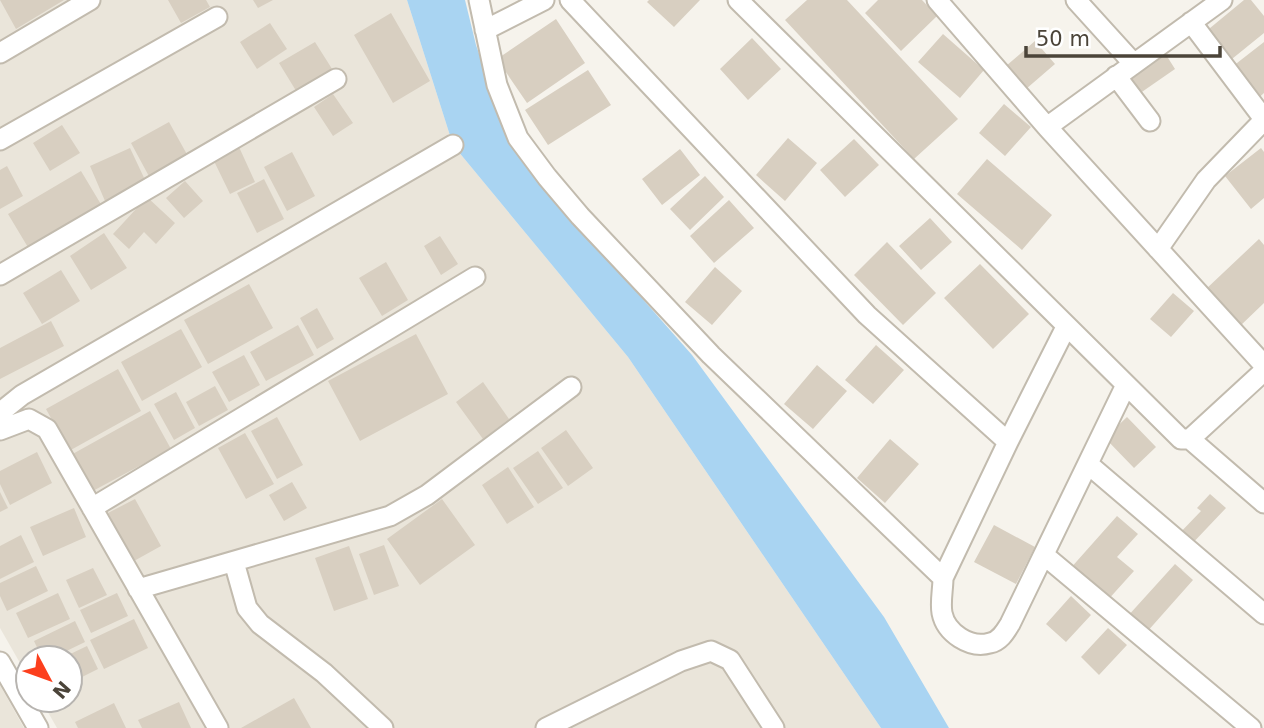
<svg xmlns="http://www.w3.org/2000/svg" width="1264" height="728" font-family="'DejaVu Sans',sans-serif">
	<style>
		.residential { fill: #eae5da }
		.water { fill: #a9d4f2 }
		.building { fill: #d8cfc1 }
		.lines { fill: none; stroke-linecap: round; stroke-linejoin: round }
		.street-casing { stroke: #c2bbae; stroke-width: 23 }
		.street { stroke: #fff; stroke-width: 19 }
	</style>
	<rect width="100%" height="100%" fill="#f6f3ec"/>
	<path class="residential" d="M0,0h407l46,145 175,212 253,371h-824l-16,-28h29v-42h-42v19l-28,-49z
		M0,685l24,43h-24z"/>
	<path class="water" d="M407,0h58l11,45 19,56 79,120 118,134 192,262 65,111h-68l-253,-371 -175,-212z"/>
	<path class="building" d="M0,0h64l-48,29z
		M168,0h38l4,7 -29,16z
		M253,0h20l-15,8z
		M649,0h51l-26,27 -27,-25z
		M807,0h40l111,119 -44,40 -129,-139z
		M878,0h44l15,16 -36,35 -36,-38z
		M1244,0h7l13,16v17l-37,30 -23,-30z
		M391,13l39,68 -37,22 -39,-68z
		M556,19l29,44 -58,40 -30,-44z
		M270,23l17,26 -30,20 -17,-27z
		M943,34l41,36 -24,28 -42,-36z
		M752,38l29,31 -33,31 -28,-31z
		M1035,41l20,23 -29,25 -20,-23z
		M315,42l19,30 -36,22 -19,-31z
		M1264,42v51l-10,9 -26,-32z
		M1163,50l12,19 -39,27 -12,-18z
		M588,70l23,35 -63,40 -23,-35z
		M333,94l20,29 -20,13 -19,-29z
		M1004,104l27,23 -26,29 -26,-23z
		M169,122l20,36 -38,22 -20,-37z
		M62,125l18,28 -30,18 -17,-28z
		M788,138l29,25 -32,38 -29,-26z
		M854,139l25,26 -34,32 -25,-27z
		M239,147l16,35 -25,12 -17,-35z
		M130,148l16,34 -41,19 -15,-35z
		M1261,148l3,4v46l-13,11 -26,-33z
		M680,149l20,26 -38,30 -20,-26z
		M292,152l23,44 -28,15 -23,-44z
		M987,159l65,56 -30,35 -65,-56z
		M7,166l16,30 -23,13v-39z
		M81,171l21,35 -73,43 -21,-35z
		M705,176l19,21 -34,33 -20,-21z
		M264,179l20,40 -27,14 -20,-40z
		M185,181l18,20 -19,17 -18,-20z
		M147,197l28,26 -19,21 -12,-12 -15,17 -16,-15z
		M729,200l25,28 -40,35 -24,-27z
		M930,218l22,24 -31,28 -22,-24z
		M104,233l23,35 -36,22 -21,-34z
		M440,236l18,28 -17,11 -17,-29z
		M1259,239l5,6v58l-25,24 -34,-37z
		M887,242l49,51 -33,32 -49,-50z
		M386,262l22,38 -26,16 -23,-38z
		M980,264l49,50 -36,35 -49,-51z
		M715,267l27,24 -30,34 -27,-23z
		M61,270l19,31 -38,23 -19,-31z
		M249,284l24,44 -65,36 -24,-44z
		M1173,293l21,18 -23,26 -21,-18z
		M317,308l17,31 -17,10 -17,-31z
		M51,321l13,25 -64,33v-31z
		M298,325l16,30 -48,26 -16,-29z
		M181,329l21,38 -60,34 -21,-39z
		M416,334l32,60 -88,47 -32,-60z
		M876,345l28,25 -31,34 -28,-24z
		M244,355l16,30 -31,17 -17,-30z
		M817,365l30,26 -34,38 -29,-25z
		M118,369l23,42 -72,40 -23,-42z
		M483,382l26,37 -26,20 -27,-37z
		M215,386l13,24 -29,16 -13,-24z
		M176,392l19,36 -21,12 -20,-36z
		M150,411l21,38 -82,44 -20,-37z
		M277,417l26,48 -26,14 -26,-48z
		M1127,417l29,30 -22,21 -29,-30z
		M566,430l27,38 -25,18 -27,-38z
		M245,433l29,51 -28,15 -28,-51z
		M890,439l29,25 -34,39 -28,-25z
		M538,451l25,37 -25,16 -25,-36z
		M37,452l15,31 -42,22 -10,-21v-13z
		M508,467l26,40 -27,17 -25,-39z
		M292,482l15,26 -23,13 -15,-26z
		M0,492l8,16 -8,4z
		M1210,494l16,14 -38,40 -12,-11 25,-26 -4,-3z
		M135,499l26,47 -27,15 -26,-48z
		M442,499l33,46 -55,40 -33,-46z
		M74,508l12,29 -43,19 -13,-29z
		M1117,516l21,18 -21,23 17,14 -28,31 -37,-32z
		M994,525l41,22 -19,37 -42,-22z
		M21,535l13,27 -34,17v-33z
		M384,545l15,41 -25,9 -15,-41z
		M349,546l19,53 -34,12 -19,-53z
		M1175,564l18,16 -47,53 -19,-16z
		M36,566l12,25 -41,20 -7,-15v-13z
		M93,568l14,27 -28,13 -13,-28z
		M58,593l12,26 -42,19 -12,-25z
		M117,593l11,23 -37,17 -11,-23z
		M1071,596l20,19 -25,27 -20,-18z
		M134,619l14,29 -44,21 -14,-29z
		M75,621l10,21 -33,16h-10l-8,-17z
		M1108,628l19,17 -28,30 -18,-18z
		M87,646l11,23 -28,14v-25h-8z
		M294,698l17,30h-70z
		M179,702l12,26h-49l-4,-8z
		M114,703l12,25h-48l-3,-6z"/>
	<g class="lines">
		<g class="street-casing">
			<path id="street" d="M479,0l18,85 21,53 29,39 33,39 131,139 232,223 65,-136 58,-115
				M570,0l297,315 141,127
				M738,0l443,439h9l74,-68
				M937,0l110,127 175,-127
				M1076,0l58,64
				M1191,22l73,97
				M485,30l59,-30
				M0,53l90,-53
				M1116,76l34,45
				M1047,127l217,238
				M0,140l217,-123
				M1158,249l48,-69 58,-60
				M0,275l336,-196
				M2,411l20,-16 431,-250
				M0,430l29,-11 18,10 171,299
				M1190,439l74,64
				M1088,464l176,150
				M92,508l383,-231
				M1044,555l207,173
				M234,562l13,46 13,16 64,49 59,55
				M943,578c0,11 -3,24 -1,35 4,20 28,36 48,30 10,-2 15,-11 20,-19l115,-237
				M138,589l252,-73 37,-21 144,-108
				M0,662l38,66
				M546,728l135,-67 30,-10 19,9 44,68"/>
		</g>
		<use href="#street" class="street"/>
	</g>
	<g transform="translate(49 679) rotate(131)"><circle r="33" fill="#ffffff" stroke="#b7b4b0" stroke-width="2"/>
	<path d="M0-5L12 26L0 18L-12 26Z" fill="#fc3f1d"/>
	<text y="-10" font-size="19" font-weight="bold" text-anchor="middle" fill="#4b4439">N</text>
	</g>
	<path d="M1026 46v10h194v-10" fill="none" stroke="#4b4439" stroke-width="3.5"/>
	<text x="1036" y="46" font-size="21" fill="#4b4439" stroke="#ffffff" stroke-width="5" paint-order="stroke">50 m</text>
</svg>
